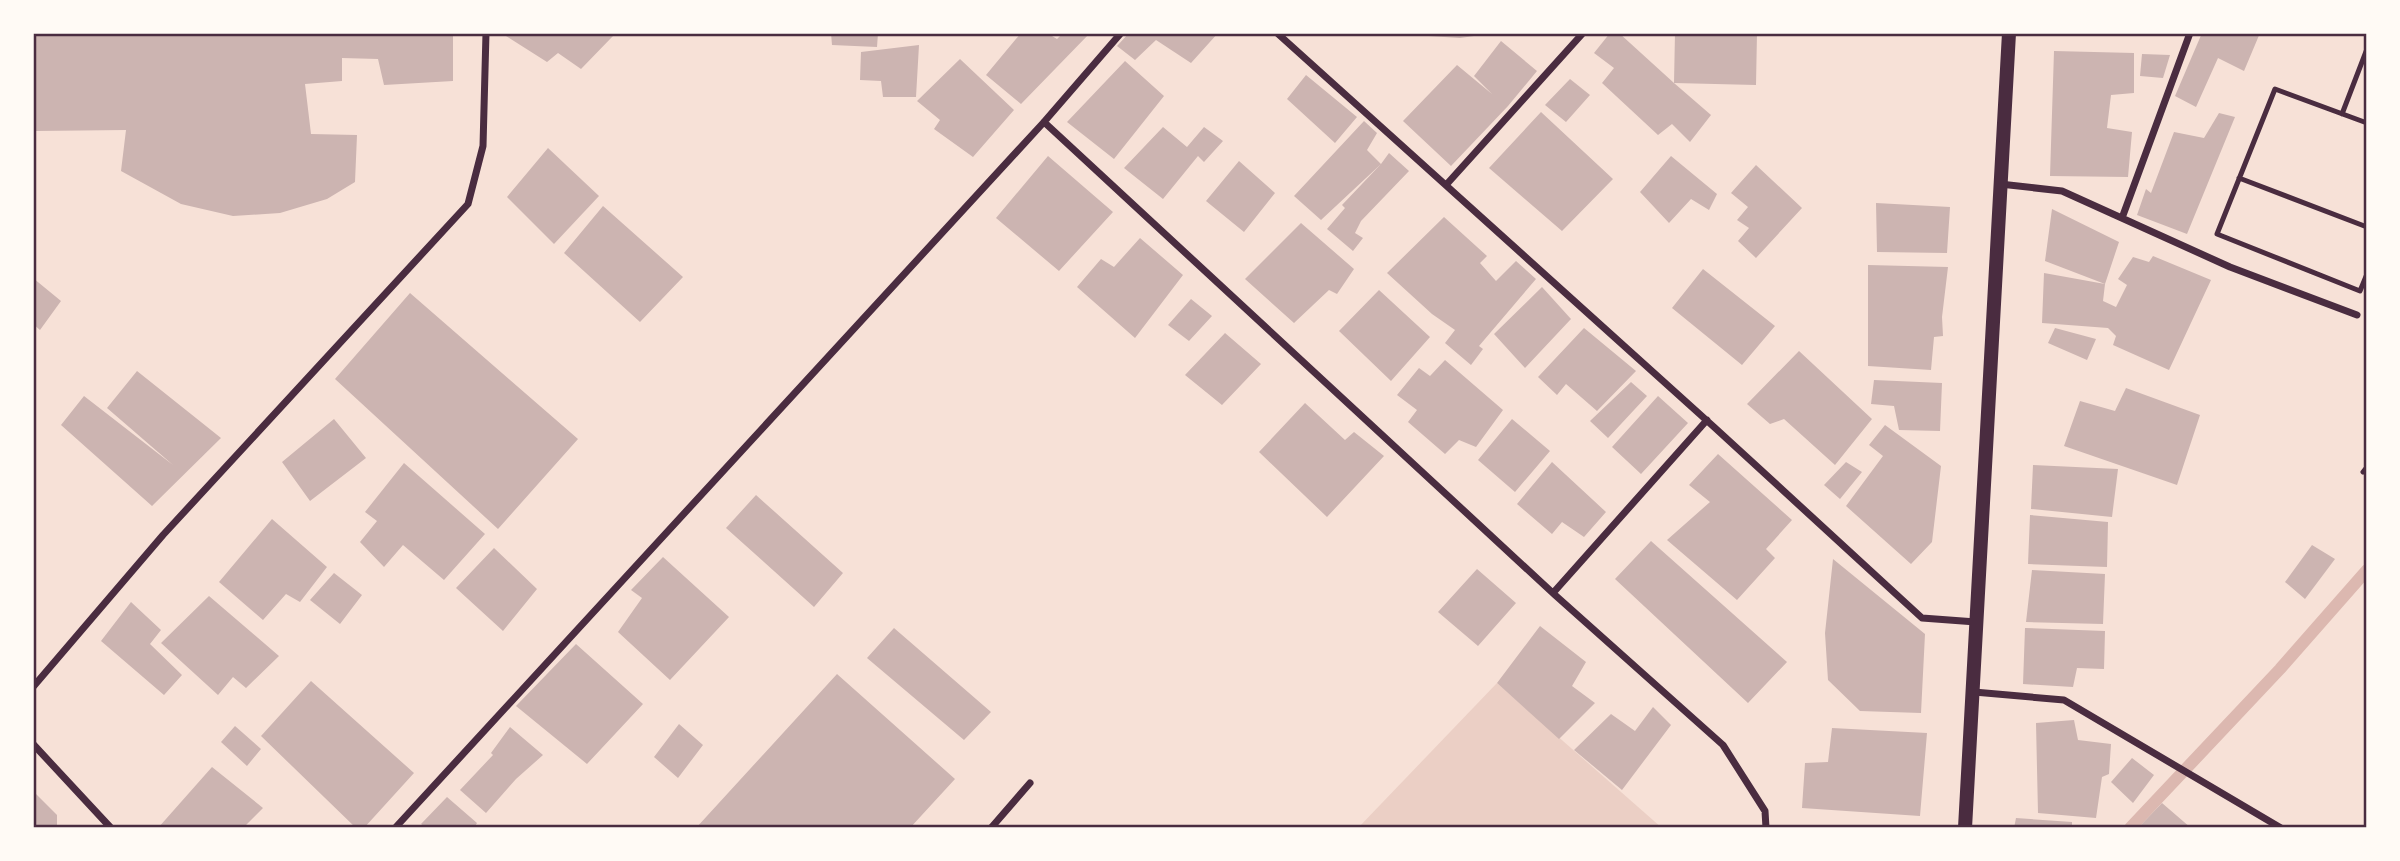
<svg xmlns="http://www.w3.org/2000/svg" width="2400" height="861" font-family="'PT Sans',sans-serif">
	<style>
		.green { fill: #ebcfc5 }
		.lines { fill: none; stroke-linecap: round; stroke-linejoin: round }
		.stream { stroke: #dcb8b0; stroke-width: 12 }
		.building { fill: #ccb4b1 }
		.service { stroke: #4a2c40; stroke-width: 5 }
		.minor { stroke: #4a2c40; stroke-width: 7 }
		.secondary { stroke: #4a2c40; stroke-width: 14 }
		.neatline { fill: none; stroke: #4a2c40; stroke-width: 2.5 }
	</style>
	<rect width="100%" height="100%" fill="#f7e1d7"/>
	<path class="green" d="M1497,683l165,145h-304z"/>
	<g class="lines">
		<path class="stream" d="M2130,828l150,-159 87,-99"/>
	</g>
	<path class="building" d="M33,33h420v48l-69,4 -6,-26 -36,-1v23l-37,3 6,50 46,1 -2,47 -28,17 -47,14 -47,3 -52,-12 -60,-33 5,-41 -90,1z
		M508,33h102l3,3 -32,33 -23,-16 -11,9 -41,-26z
		M831,33h47l-1,14 -45,-2z
		M1021,33h26l10,6 6,-6h27l-69,71 -35,-29z
		M1129,33h89l-27,30 -35,-23 -21,20 -18,-14z
		M1413,33h68v2l-21,3 -47,-3z
		M1610,33h9l55,50 1,-50h82l-1,52 -82,-2 37,32 -21,27 -18,-18 -14,11 -56,-52 12,-15 -20,-15z
		M2202,33h58l-16,38 -26,-13 -22,49 -21,-11z
		M1501,41l36,30 -29,35 -57,60 -48,-45 54,-56 35,29 -18,-18z
		M919,45l-3,52h-33l-2,-16 -21,-1 1,-28z
		M2054,51l80,2v40l-23,2 -4,33 25,4 -4,45 -78,-1z
		M2142,54l28,1 -7,23 -23,-2z
		M960,59l54,51 -41,47 -39,-28 6,-9 -23,-19z
		M1125,61l39,35 -50,63 -47,-37z
		M1306,75l51,42 -22,26 -48,-44z
		M1570,79l20,16 -24,27 -21,-17z
		M1541,112l72,67 -51,52 -73,-63z
		M2219,113l16,4 -48,117 -50,-19 9,-26 5,4 23,-61 30,6z
		M1364,121l13,12 -10,17 14,14 8,-11 20,18 -48,50 -6,12 8,5 -10,13 -26,-22 18,-21 -3,-3 39,-41 -60,56 -27,-24z
		M1163,127l24,20 17,-20 19,14 -19,21 -6,-6 -35,43 -39,-31z
		M548,148l51,48 -45,48 -47,-47z
		M1048,156l65,56 -54,59 -63,-53z
		M1671,156l46,38 -8,16 -18,-11 -22,24 -29,-31z
		M1239,161l36,32 -31,39 -38,-31z
		M1756,165l46,43 -46,50 -18,-17 11,-13 -12,-8 11,-13 -17,-14z
		M1876,203l74,4 -3,46 -70,-1z
		M603,206l80,71 -43,45 -76,-69z
		M2052,209l67,33 -14,42 -2,17 13,6 11,-22 -9,-6 15,-22 16,5 4,-6 58,24 -42,90 -56,-25 3,-9 -8,-8 -66,-5 2,-50 61,11 -60,-23z
		M1444,217l43,39 -7,7 16,18 20,-20 20,18 -57,67 4,3 -12,16 -26,-22 10,-13 -23,-16 -45,-41z
		M1301,223l53,46 -17,25 -8,-4 -35,33 -49,-44z
		M1140,238l43,37 -48,63 -58,-51 24,-28 13,8z
		M1868,265l80,2 -6,50 1,19 -9,1 -3,33 -63,-4z
		M1703,269l72,57 -33,39 -70,-57z
		M33,278l28,23 -21,29 -7,-6z
		M1542,287l29,32 -46,49 -31,-34z
		M1379,290l51,47 -39,44 -52,-50z
		M410,293l168,146 -80,90 -163,-150z
		M1191,299l21,17 -23,25 -21,-16z
		M1584,328l52,43 -39,40 -31,-27 -9,11 -19,-18z
		M2055,328l41,11 -9,21 -39,-17z
		M1225,333l36,31 -39,41 -37,-30z
		M1799,351l73,68 -37,46 -51,-46 -14,5 -23,-20z
		M1445,360l58,50 -27,37 -17,-7 -14,14 -37,-32 9,-12 -20,-15 22,-27 11,8z
		M137,371l84,67 -69,68 -91,-81 23,-29 89,69 -66,-57z
		M1874,380l68,3 -2,48 -41,-1 -5,-24 -23,-2z
		M1631,382l16,14 -39,42 -18,-17z
		M2126,388l74,27 -23,70 -113,-39 16,-45 35,10z
		M1658,396l30,27 -47,51 -29,-27z
		M1305,403l40,37 9,-8 30,24 -57,61 -68,-65z
		M334,419l32,39 -56,43 -28,-39z
		M1512,419l38,32 -35,41 -37,-32z
		M1885,425l56,41 -9,76 -21,22 -65,-58 37,-50 -14,-11z
		M1718,454l74,66 -26,29 9,9 -38,42 -70,-60 43,-38 -21,-17z
		M1552,462l54,50 -22,25 -22,-15 -10,12 -35,-30z
		M1846,462l16,10 -22,27 -16,-14z
		M404,463l81,71 -41,46 -41,-35 -19,22 -24,-25 17,-21 -12,-9z
		M2033,465l85,4 -6,48 -81,-8z
		M756,495l87,78 -29,34 -88,-79z
		M2030,515l78,7 -1,45 -79,-3z
		M272,519l55,48 -27,35 -14,-8 -23,26 -44,-38z
		M1651,541l136,121 -39,41 -133,-124z
		M2312,545l23,14 -30,40 -20,-17z
		M494,548l43,41 -34,42 -47,-43z
		M663,557l66,60 -59,63 -52,-48 24,-34 -11,-8z
		M1833,559l92,75 -4,79 -61,-2 -32,-31 -3,-47z
		M1477,569l39,34 -38,43 -40,-34z
		M2032,570l73,4 -2,50 -77,-2z
		M334,573l28,22 -22,29 -30,-24z
		M209,596l70,60 -33,32 -13,-11 -15,18 -57,-52z
		M131,602l30,28 -11,14 32,31 -18,20 -63,-54z
		M1540,626l46,36 -14,24 23,17 -36,36 -62,-56z
		M894,628l97,84 -27,28 -97,-82z
		M2025,628l80,3 -1,38 -27,-1 -4,19 -50,-3z
		M576,644l67,60 -56,60 -71,-58z
		M837,674l118,105 -45,49h-214z
		M311,681l103,92 -50,55h-8l-95,-92z
		M1653,707l18,18 -49,65 -48,-40 37,-36 24,17z
		M2074,720l4,20 33,4 -2,30 -7,3 -6,41 -58,-5 -2,-90z
		M679,724l24,21 -25,33 -24,-21z
		M235,726l26,23 -14,17 -26,-24z
		M510,727l33,28 -27,24 -30,34 -26,-23 33,-35 -2,-2z
		M1832,728l95,5 -7,83 -118,-8 3,-45 23,-1z
		M2132,758l22,17 -21,28 -22,-21z
		M212,767l51,41 -20,20h-85z
		M33,791l24,24v13h-24z
		M447,797l30,26 -3,5h-48l-5,-4z
		M2162,803l29,25h-53z
		M2016,818l56,4v6h-58z"/>
	<g class="lines">
		<path class="service" d="M2342,114l25,-65
			M2367,123l-92,-34 -58,145 143,57 7,-17
			M2239,178l128,49
			M2363,472l4,-5"/>
		<path class="minor" d="M1277,33l437,394 208,191 54,4
			M1044,122l511,473 168,150 42,66 1,17
			M2000,184l62,7 168,76 127,48
			M1446,185l137,-152
			M2122,218l68,-185
			M1553,593l154,-173
			M33,687l130,-152 305,-331 15,-58 3,-113
			M1974,692l90,8 217,128
			M33,744l78,84
			M395,828l649,-706 77,-89
			M991,828l39,-45"/>
		<path class="secondary" d="M1965,828l44,-795"/>
	</g>
	<rect width="2400" height="861" fill="none" stroke="#fffaf5" stroke-width="70"/>
	<rect x="35" y="35" width="2330" height="791" class="neatline"/>
</svg>
